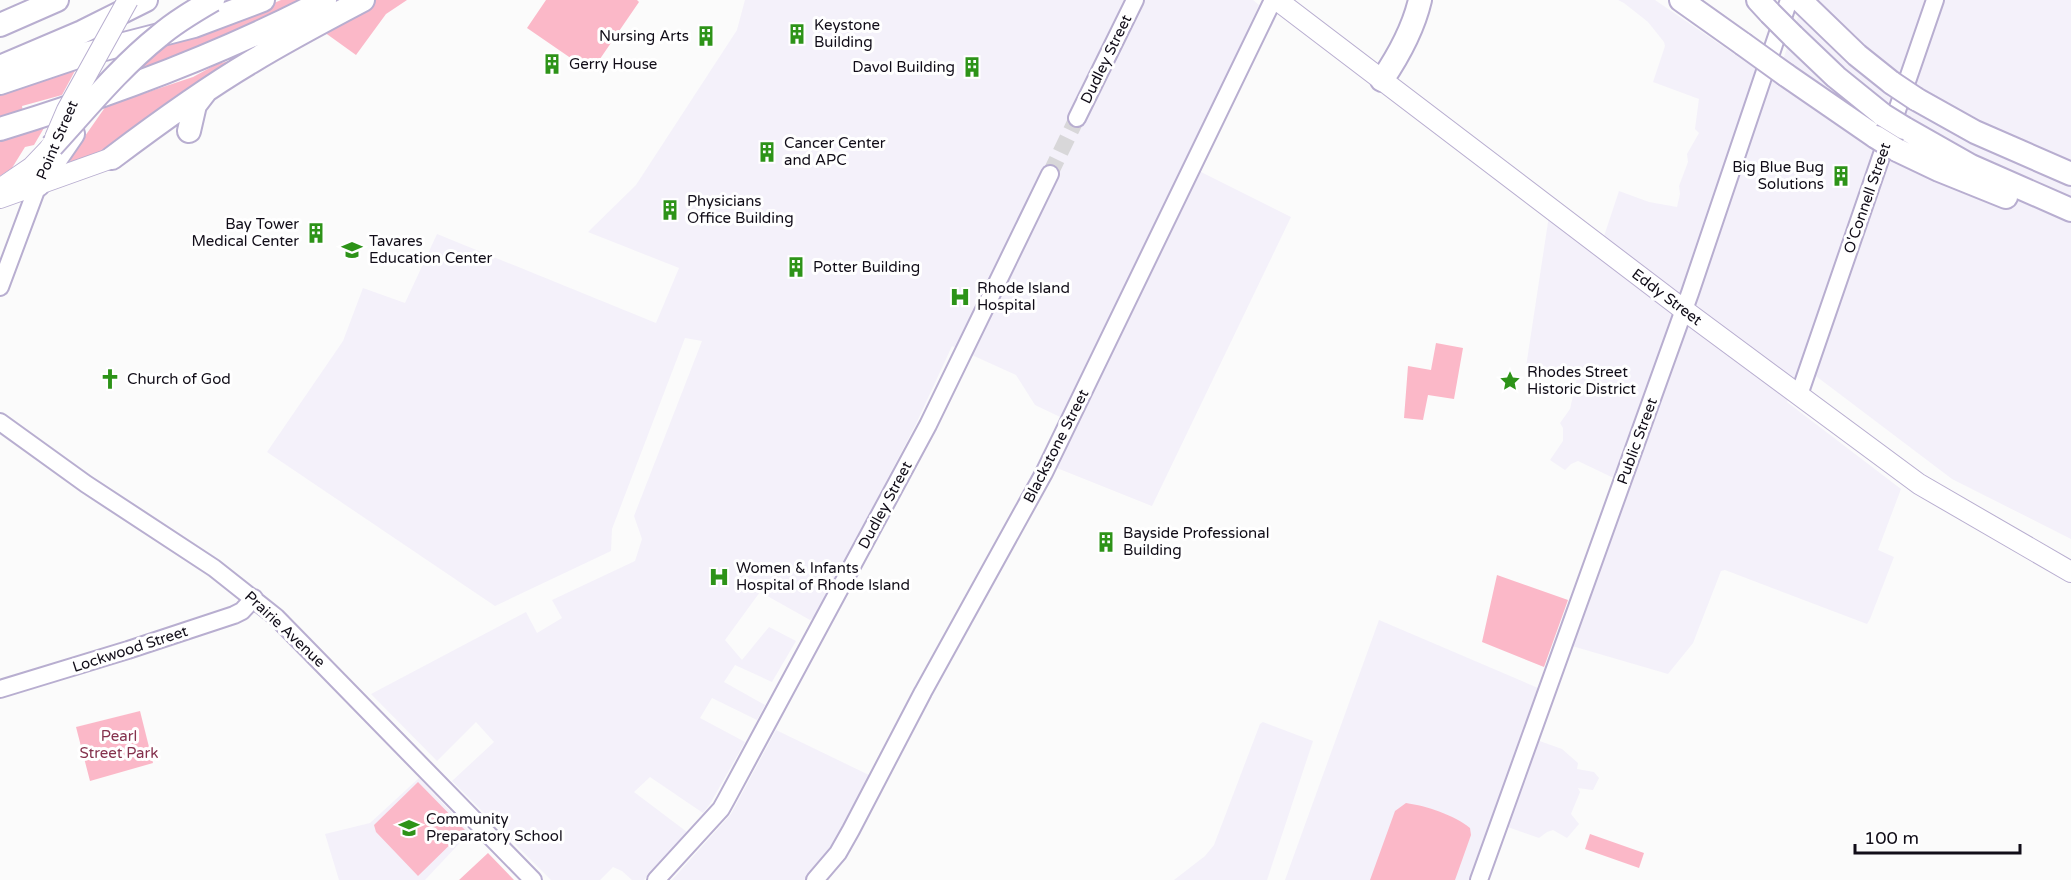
<svg xmlns="http://www.w3.org/2000/svg" width="2071" height="880" font-family="'Varela Round',sans-serif">
	<style>
		.built { fill: #f4f1fa }
		.green { fill: #fbb8c8 }
		.lines { fill: none; stroke-linecap: round; stroke-linejoin: round }
		.secondary-tunnel { stroke: #d8d7d9; stroke-width: 16; stroke-dasharray: 16 8; stroke-linecap: butt }
		.secondary-casing { stroke: #b8aed0; stroke-width: 20 }
		.primary-casing { stroke: #b8aed0; stroke-width: 22 }
		.highway-casing { stroke: #b8aed0; stroke-width: 26 }
		.secondary { stroke: #fff; stroke-width: 16 }
		.primary { stroke: #fff; stroke-width: 20 }
		.highway { stroke: #fff; stroke-width: 22 }
		.primary-bridge-casing { stroke: #b8aed0; stroke-width: 22; stroke-linecap: butt }
		.highway-bridge-casing { stroke: #b8aed0; stroke-width: 26; stroke-linecap: butt }
		.primary-bridge { stroke: #fff; stroke-width: 20 }
		.highway-bridge { stroke: #fff; stroke-width: 22 }
		.labels { text-anchor: middle; dominant-baseline: central; stroke-width: 6; stroke-linejoin: round; paint-order: stroke }
		.poi-label { font-size: 15px; fill: #110d18; stroke: #fff; text-anchor: start }
		.street-label { font-size: 15px; fill: #110d18; stroke: #fff }
		.park-label { font-size: 15px; fill: #85314d; stroke: #fff }
	</style>
	<rect width="100%" height="100%" fill="#fbfbfb"/>
	<path class="built" d="M745,0h508l6,5 -74,159 106,53 -139,289 -95,-38 20,-43 -42,-20 -19,-30 -64,-29 -37,80 -99,190 -6,4 -50,-28 -35,48 17,20 27,-33 27,14 -24,41 -37,-17 -11,17 41,23 -8,15 -45,-22 -12,20 45,24 -35,62 -7,9 -53,-36 -16,15 53,40 -43,48h-12l-10,-9 -9,-4 -13,13h-49l-99,-99 42,-39 -18,-20 -39,39 -66,-67 155,-82 11,21 25,-15 -10,-18 83,-39 7,-22 -8,-23 68,-175 -17,-3 -73,191 -1,22 -116,55 -228,-154 76,-111 20,-53 42,15 32,-69 219,89 23,-55 -91,-36 48,-47 101,-155z
		M1618,0h37l120,82 29,-82h267v539l-119,-60 -152,-115 -13,38 114,87 -23,61 16,7 -24,62 -3,5 -142,-54 -4,1 -28,72 -25,31 -96,-28 -3,-3 55,-160 -46,-22 -7,3 -6,6 -15,-10 13,-19v-13l-3,-5 10,-14 9,-40 -8,-2 -5,6 -8,3 -32,-9 24,-158 52,33 17,-51 30,11 28,5 3,-13 -1,-8 9,-24 -1,-8 12,-21 -4,-4 4,-30 -46,-17 12,-36 -1,-4 -16,-20 -24,-19z
		M1379,620l159,68 -69,192h-184z
		M1263,722l50,19 -46,139h-93l31,-24 9,-11 46,-121z
		M776,730l95,46 -38,73 -27,31h-134l59,-66z
		M1534,739l28,10 16,14 -1,6 17,3 5,6 -6,12 -15,-2 2,4 -9,22 8,10 -12,14 -14,-8 -6,2 -8,6 -34,-12z
		M419,778l51,54 -45,48h-86l-14,-46 45,-11z"/>
	<path class="green" d="M281,0h26l-78,36 -102,40 31,-30 82,-28z
		M374,0h33l-21,14 -30,41 -32,-23z
		M546,0h91l2,2 -48,70 -64,-44z
		M233,60l-127,92 -36,11 1,-7 35,-50 87,-29 24,-13z
		M77,67l-15,28 -40,11 1,6 -23,7v-25z
		M44,128l-10,17 -9,2 -13,21 -12,8v-36z
		M1436,343l27,5 -9,51 -26,-4 -5,25 -19,-2 4,-52 23,4z
		M1497,575l71,25 -24,67 -62,-25z
		M140,711l13,52 -63,18 -14,-54z
		M418,782l47,48 -47,46 -42,-44 -2,-7z
		M1406,803c21,3 48,12 64,25l1,7 -16,45h-85l25,-69z
		M1590,834l54,19 -5,15 -54,-19z
		M488,853l26,27h-55z"/>
	<g class="lines">
		<path class="secondary-tunnel" d="M1050,174l27,-56"/>
		<g class="secondary-casing">
			<path id="secondary" d="M1077,118l58,-118
				M0,287l38,-102
				M1799,395l136,-395
				M0,422l86,62 128,84 62,49 257,263
				M0,689l128,-39 106,-35 8,-4 12,-13
				M656,880l65,-71 5,-9 202,-375 122,-251
				M815,880l23,-27 13,-23 72,-138 121,-219 229,-473
				M1479,880l211,-587 99,-293"/>
		</g>
		<g class="primary-casing">
			<path id="primary" d="M1277,0l407,310 235,174 152,88
				M0,189l32,-22 20,-21
				M0,198l112,-40"/>
		</g>
		<g class="highway-casing">
			<path id="highway" d="M1681,0l62,44
				M1758,0l12,13
				M1800,0l57,55 35,28
				M0,25l57,-25
				M1793,36l43,41 47,38
				M0,67l82,-35 64,-32
				M1786,75l90,62
				M1382,80c17,-25 31,-50 38,-80
				M0,83l89,-30 105,-27 69,-26
				M1916,99l59,33 96,42
				M1904,128l67,38 100,44
				M0,129c112,-34 222,-75 325,-129
				M189,131l6,-26 10,-13
				M1897,150l42,20 67,27
				M112,158c45,-34 90,-67 139,-96 36,-22 74,-42 112,-62
				M38,185l35,-51"/>
		</g>
		<use href="#secondary" class="secondary"/>
		<use href="#primary" class="primary"/>
		<use href="#highway" class="highway"/>
		<g class="primary-bridge-casing">
			<path id="primary-bridge" d="M55,138l12,-28 61,-110"/>
		</g>
		<g class="highway-bridge-casing">
			<path id="highway-bridge" d="M1770,13l23,23
				M1743,44l43,31
				M1892,83l24,16
				M1883,115l21,13
				M1876,137l21,13
				M52,146c34,-37 67,-78 107,-110 16,-14 35,-25 54,-36"/>
		</g>
		<use href="#primary-bridge" class="primary-bridge"/>
		<use href="#highway-bridge" class="highway-bridge"/>
	</g>
	<defs>
		<g id="building-bare" transform="scale(1.62)"><path d="M-4-6H4V6H1V3H-1V6H-4ZM-2.5-4.3h1.7v1.8h-1.7ZM.8-4.3h1.7v1.8H.8ZM-2.5-1h1.7V.8h-1.7ZM.8-1h1.7V.8H.8Z" fill="#2d9318" stroke="#fff" stroke-width="2.5" paint-order="stroke"/></g>
		<g id="school-bare" transform="scale(1.62)"><path d="M0-5L7-2L0 1L-7-2ZM-4 1L0 2.5L4 1V4Q0 6-4 4Z" fill="#2d9318" stroke="#fff" stroke-width="2.5" paint-order="stroke"/></g>
		<g id="hospital-bare" transform="scale(1.62)"><path d="M-5-5h3v3.5h4V-5h3V5h-3V1.5h-4V5h-3Z" fill="#2d9318" stroke="#fff" stroke-width="2.5" paint-order="stroke"/></g>
		<g id="church-bare" transform="scale(1.62)"><path d="M-1.2-6h2.4v3.5h3.3v2.4h-3.3V6h-2.4V-.1h-3.3v-2.4h3.3Z" fill="#2d9318" stroke="#fff" stroke-width="2.5" paint-order="stroke"/></g>
		<g id="sight-bare" transform="scale(1.62)"><path d="M0-6L1.8-2.2L6-1.7L2.9 1.2L3.7 5.4L0 3.3L-3.7 5.4L-2.9 1.2L-6-1.7L-1.8-2.2Z" fill="#2d9318" stroke="#fff" stroke-width="2.5" paint-order="stroke"/></g>
	</defs>
	<g fill-rule="evenodd">
		<use href="#building-bare" x="797" y="34"/>
		<use href="#building-bare" x="706" y="36"/>
		<use href="#building-bare" x="552" y="64"/>
		<use href="#building-bare" x="972" y="67"/>
		<use href="#building-bare" x="767" y="152"/>
		<use href="#building-bare" x="1841" y="176"/>
		<use href="#building-bare" x="670" y="210"/>
		<use href="#building-bare" x="316" y="233"/>
		<use href="#school-bare" x="352" y="250"/>
		<use href="#building-bare" x="796" y="267"/>
		<use href="#hospital-bare" x="960" y="297"/>
		<use href="#church-bare" x="110" y="379"/>
		<use href="#sight-bare" x="1510" y="381"/>
		<use href="#building-bare" x="1106" y="542"/>
		<use href="#hospital-bare" x="719" y="577"/>
		<use href="#school-bare" x="409" y="828"/>
	</g>
	<g class="labels">
		<g class="poi-label">
			<text x="814" y="25">Keystone<tspan x="814" dy="17">Building</tspan></text>
			<text x="689" y="36" text-anchor="end">Nursing Arts</text>
			<text x="569" y="64">Gerry House</text>
			<text x="955" y="67" text-anchor="end">Davol Building</text>
			<text x="784" y="143">Cancer Center<tspan x="784" dy="17">and APC</tspan></text>
			<text x="1824" y="167" text-anchor="end">Big Blue Bug<tspan x="1824" dy="17">Solutions</tspan></text>
			<text x="687" y="201">Physicians<tspan x="687" dy="17">Office Building</tspan></text>
			<text x="299" y="224" text-anchor="end">Bay Tower<tspan x="299" dy="17">Medical Center</tspan></text>
			<text x="369" y="241">Tavares<tspan x="369" dy="17">Education Center</tspan></text>
			<text x="813" y="267">Potter Building</text>
			<text x="977" y="288">Rhode Island<tspan x="977" dy="17">Hospital</tspan></text>
			<text x="1527" y="372">Rhodes Street<tspan x="1527" dy="17">Historic District</tspan></text>
			<text x="127" y="379">Church of God</text>
			<text x="1123" y="533">Bayside Professional<tspan x="1123" dy="17">Building</tspan></text>
			<text x="736" y="568">Women &amp; Infants<tspan x="736" dy="17">Hospital of Rhode Island</tspan></text>
			<text x="426" y="819">Community<tspan x="426" dy="17">Preparatory School</tspan></text>
		</g>
		<g class="street-label">
			<text transform="translate(1106 59) rotate(-64)">Dudley Street</text>
			<text transform="translate(57 140) rotate(-67)">Point Street</text>
			<text transform="translate(1867 198) rotate(-71)">O'Connell Street</text>
			<text transform="translate(1667 297) rotate(37)">Eddy Street</text>
			<text transform="translate(1637 441) rotate(-70)">Public Street</text>
			<text transform="translate(1056 446) rotate(-63)">Blackstone Street</text>
			<text transform="translate(885 505) rotate(-62)">Dudley Street</text>
			<text transform="translate(285 629) rotate(43)">Prairie Avenue</text>
			<text transform="translate(130 649) rotate(-18)">Lockwood Street</text>
		</g>
		<g class="park-label">
			<text x="119" y="736">Pearl<tspan x="119" dy="17">Street Park</tspan></text>
		</g>
	</g>
	<path d="M1855 844v9h165v-9" fill="none" stroke="#110d18" stroke-width="3"/>
	<text x="1864" y="844" font-size="18" fill="#110d18" stroke="#ffffff" stroke-width="4.5" paint-order="stroke">100 m</text>
</svg>
